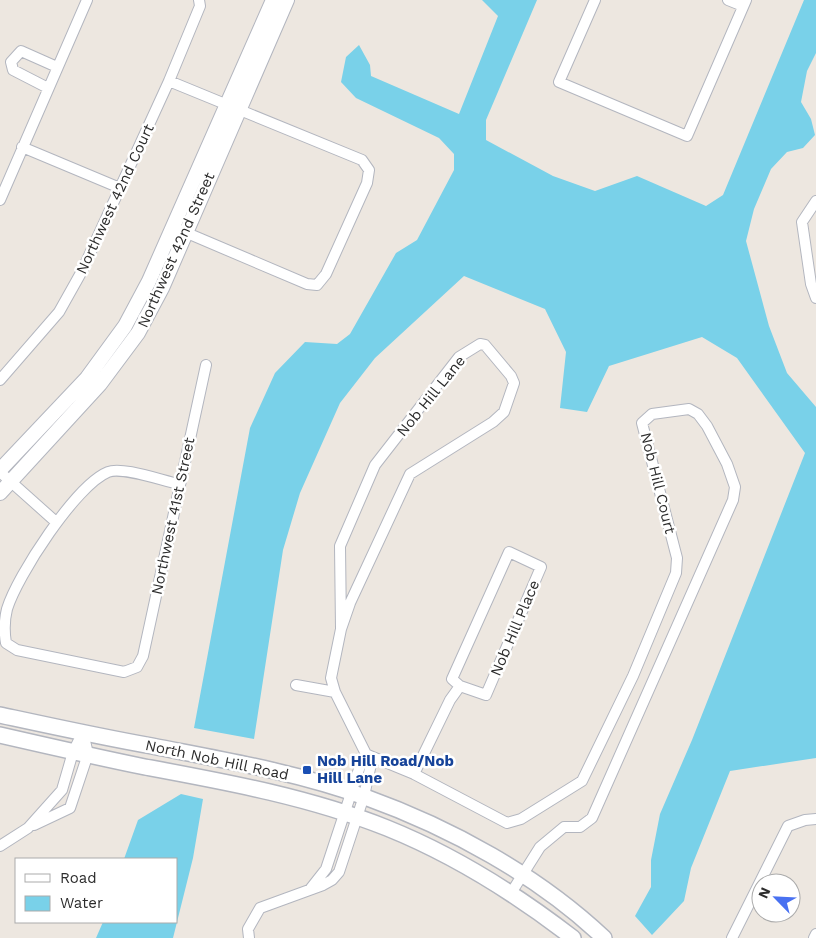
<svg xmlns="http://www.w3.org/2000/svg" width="816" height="938" font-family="'Work Sans',sans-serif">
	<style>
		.water { fill: #79d1e9 }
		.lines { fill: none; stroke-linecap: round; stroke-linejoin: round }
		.minor-casing { stroke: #b3b6bf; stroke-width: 12 }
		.tertiary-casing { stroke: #b3b6bf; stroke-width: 16 }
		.secondary-casing { stroke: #b3b6bf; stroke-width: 18 }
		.minor { stroke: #fff; stroke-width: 10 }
		.tertiary { stroke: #fff; stroke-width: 14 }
		.secondary { stroke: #fff; stroke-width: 15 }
		.transit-dot { fill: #1a4fb4; stroke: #fff; stroke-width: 2 }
		.labels { text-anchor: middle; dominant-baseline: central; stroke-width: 5; stroke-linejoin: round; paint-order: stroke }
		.street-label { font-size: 15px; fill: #2c2c2c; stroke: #fff }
		.transit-label { font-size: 15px; font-weight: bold; fill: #164399; stroke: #fff; text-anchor: start }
	</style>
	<rect width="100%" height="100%" fill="#ede7e0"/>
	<path class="water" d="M482,0h55l-51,120v20l67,36 42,15 42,-15 69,30 17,-11 81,-195h12v53l-9,18 -6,31 10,17 4,16 -12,13 -16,4 -16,17 -17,40 -8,32 23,85 18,47 29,34v351l-86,13 -39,97 -7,33 -32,34 -17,-19 16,-29v-27l9,-46 32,-74 113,-287 -68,-95 -35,-21 -93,29 -22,46 -27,-4 6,-56 -21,-43 -81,-33 -89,82 -35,45 -40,90 -17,57 -29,189 -60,-11 56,-300 25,-55 30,-31 32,2 13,-10 46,-81 21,-13 37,-70v-16l-15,-16 -83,-40 -15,-16 5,-25 13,-12 11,20 1,11 88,38 39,-98z
		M181,794l22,5 -10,59 -20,80h-77l7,-16h73v-63h-52l14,-39z"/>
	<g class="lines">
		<g class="minor-casing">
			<path id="minor" d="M595,0l-36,82 128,54 59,-136
				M728,0l15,6
				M169,81l193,79 7,10 -2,13 -41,91 -9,11 -10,-1 -127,-54
				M48,88l-35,-18 -2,-8 10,-11 36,16
				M22,147l98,41
				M0,200l87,-200
				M816,201l-14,21 9,62 5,14
				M0,380l59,-68 23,-41 87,-190 31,-75 -1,-6
				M0,472l56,50
				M179,484c-16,-3 -57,-18 -71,-12 -32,13 -91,104 -101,137 -3,12 -3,22 -1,34l11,7 107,22 13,-5 6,-11 63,-291
				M509,552l32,15 -55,128 -26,-9 -8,-7z
				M296,685l39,7
				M368,755l46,19 93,49 14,-4 61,-38 51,-105 43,-103 1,-15 -35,-135 10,-9 37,-5 9,5 9,12 20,38 8,23 -2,13 -141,318 -12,9h-16l-24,20 -29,46
				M414,774l36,-74 10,-14
				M34,825l36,-17 18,-54 -5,-22
				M0,846l28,-18 34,-38 11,-38 10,-20
				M311,888l15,-19 36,-109 6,-5
				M249,938l-1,-9 12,-21 63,-23 9,-5 7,-8 25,-76 7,-32 -36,-72 -4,-14 10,-49 9,-26 60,-129 83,-52 11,-10 10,-29 -3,-7 -26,-31 -5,-1 -21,13 -84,108 -35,81 1,83
				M732,938l56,-112 17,-6 11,-1
				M814,938l2,-4"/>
		</g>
		<g class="tertiary-casing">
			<path id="tertiary" d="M0,470l87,-92 38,-52 24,-45 124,-281
				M0,493l100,-109 38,-51 24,-45 125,-288"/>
		</g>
		<g class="secondary-casing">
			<path id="secondary" d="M0,715c51,11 101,22 152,31 71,14 144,26 213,51 86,31 172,78 239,141
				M0,735c48,11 96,22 145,32 81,15 164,30 242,61 67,27 129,66 186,110"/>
		</g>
		<use href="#minor" class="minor"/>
		<use href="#tertiary" class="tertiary"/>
		<use href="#secondary" class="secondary"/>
	</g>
	<rect class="transit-dot" x="302" y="765" width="10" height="10" rx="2.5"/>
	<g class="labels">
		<g class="street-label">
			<text transform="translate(115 199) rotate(-65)">Northwest 42nd Court</text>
			<text transform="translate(176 250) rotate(-66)">Northwest 42nd Street</text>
			<text transform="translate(431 396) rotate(-51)">Nob Hill Lane</text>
			<text transform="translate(658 483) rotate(76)">Nob Hill Court</text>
			<text transform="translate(173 516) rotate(-78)">Northwest 41st Street</text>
			<text transform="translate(515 628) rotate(-67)">Nob Hill Place</text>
			<text transform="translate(217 760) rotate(12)">North Nob Hill Road</text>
		</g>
		<g class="transit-label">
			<text x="317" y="761">Nob Hill Road/Nob<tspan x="317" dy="17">Hill Lane</tspan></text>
		</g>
	</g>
	<rect x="15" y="858" width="162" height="65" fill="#ffffff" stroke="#ababab"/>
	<rect x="25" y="874" width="25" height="8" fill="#ffffff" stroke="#ababab"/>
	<text x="60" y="883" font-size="15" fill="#2c2c2c">Road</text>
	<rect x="25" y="896" width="25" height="15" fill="#79d1e9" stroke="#ababab"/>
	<text x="60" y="908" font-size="15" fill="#2c2c2c">Water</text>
	<g transform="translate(776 898) rotate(294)"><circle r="24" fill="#ffffff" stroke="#ababab"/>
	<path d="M0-4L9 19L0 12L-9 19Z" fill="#4971f1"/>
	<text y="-8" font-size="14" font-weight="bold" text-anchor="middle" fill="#2c2c2c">N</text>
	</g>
</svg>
